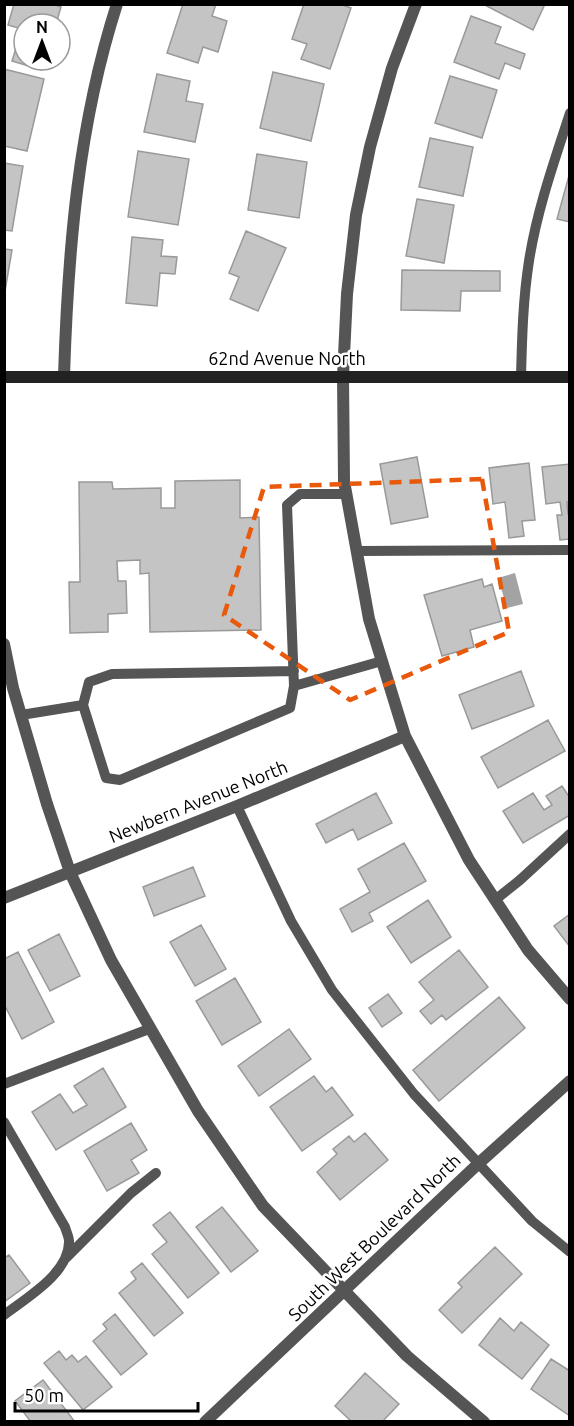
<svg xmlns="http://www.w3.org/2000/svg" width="574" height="1426" font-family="Ubuntu,sans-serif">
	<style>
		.water { fill: #a3a3a3 }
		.building { fill: #c4c4c4; stroke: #999; stroke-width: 1.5 }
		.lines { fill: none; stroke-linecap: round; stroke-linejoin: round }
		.lane { stroke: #555; stroke-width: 10 }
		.street { stroke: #555; stroke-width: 12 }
		.secondary { stroke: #222; stroke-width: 12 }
		.marked { fill: none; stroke: #e8590c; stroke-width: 4.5; stroke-dasharray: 12 8; stroke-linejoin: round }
		.labels { text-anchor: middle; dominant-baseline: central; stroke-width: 5; stroke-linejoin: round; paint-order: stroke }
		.street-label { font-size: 18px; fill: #000; stroke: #fff }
	</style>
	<rect width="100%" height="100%" fill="#fff"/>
	<path class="water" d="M515,573l8,31 -16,4 -9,-30z"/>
	<path class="building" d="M14,4h38l9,3 -5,17h-32v36h21l-3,10 -30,-9 10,-32 -14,-4z
		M183,4h33l-4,12 15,5 -9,31 -15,-5 -5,16 -31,-10z
		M304,4h36l11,4 -21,61 -29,-10 6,-15 -15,-5z
		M483,4h62l-12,26z
		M471,16l30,11 -6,16 30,11 -5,15 -15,-6 -6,16 -45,-17z
		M4,69l40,10 -17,72 -23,-5z
		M273,72l51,12 -13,57 -51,-13z
		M157,74l33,7 -4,20 17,3 -8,38 -51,-10z
		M450,76l47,14 -15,48 -47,-15z
		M430,138l43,9 -10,49 -44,-9z
		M138,151l51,8 -11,66 -50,-8z
		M257,154l50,8 -8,56 -51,-8z
		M4,163l19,3 -11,65 -8,-1z
		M570,172v50l-13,-3z
		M417,199l37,6 -10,58 -38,-7z
		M246,231l40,17 -28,63 -28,-12 9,-22 -10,-4z
		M132,237l31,3 -2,16 16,1 -2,17 -15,-1 -3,33 -31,-3z
		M4,249l8,1 -8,47z
		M402,270l98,1v20h-39l-1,20 -59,-1z
		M417,457l11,60 -37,7 -11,-60z
		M529,463l6,57 -13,1 2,15 -15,2 -4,-36 -12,2 -4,-36z
		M570,464v37l-3,1 1,12h2v25l-10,1 -3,-25h5l-2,-13 -14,2 -4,-37z
		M240,480v38l19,-1 2,113 -111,2 -1,-59 -9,1v-14l-23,1 1,20h8l1,32 -19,1v18l-38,1 -1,-51h11l-1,-100h33l1,7 48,-1v20h14v-27z
		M482,579l2,8 8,-3 10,37 -32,9 4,17 -32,9 -18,-61z
		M521,671l13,35 -62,23 -13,-34z
		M548,720l17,31 -67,37 -17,-31z
		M562,786l8,12v17l-47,28 -20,-32 30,-18 11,17 8,-5 -6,-9z
		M376,793l16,30 -34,17 -5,-11 -27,14 -10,-19z
		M404,843l22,38 -57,32 4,8 -21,11 -12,-23 30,-17 -12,-23z
		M193,867l12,29 -51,20 -11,-29z
		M428,900l23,37 -40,26 -24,-36z
		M570,914v33l-16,-21z
		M201,925l25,44 -31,17 -25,-44z
		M59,934l21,42 -30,15 -22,-41z
		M459,950l29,37 -42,33 -4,-5 -11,9 -11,-13 14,-11 -15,-18z
		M18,952l36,70 -32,17 -18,-35v-45z
		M235,978l26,44 -39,23 -26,-44z
		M388,994l14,19 -20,14 -13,-19z
		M499,997l26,31 -86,73 -26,-31z
		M289,1029l22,30 -52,37 -21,-30z
		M103,1068l23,39 -70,43 -24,-38 28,-18 13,19 14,-8 -13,-19z
		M314,1076l12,16 6,-5 21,28 -51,36 -32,-44z
		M131,1123l16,27 -16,10 8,13 -32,18 -23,-40z
		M365,1133l23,27 -48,40 -23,-28 20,-18 -4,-5 16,-13 5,6z
		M222,1207l36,44 -27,21 -35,-45z
		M170,1212l49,61 -31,25 -36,-44 15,-12 -14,-17z
		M495,1247l27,27 -60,59 -23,-23 23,-23 -4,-4z
		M9,1255l21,28 -26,19v-44z
		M142,1263l41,50 -29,23 -35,-43 17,-14 -5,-7z
		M115,1314l32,40 -26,21 -28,-34 14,-12 -4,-5z
		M500,1318l14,13 7,-9 28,23 -27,34 -43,-34z
		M59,1351l7,9 6,-5 6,7 8,-6 26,31 -29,23 -39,-47z
		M551,1359l19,12v45l-39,-27z
		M365,1373l34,31 -17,18h-30l-17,-16z
		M43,1380l32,42h-44l-16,-21z"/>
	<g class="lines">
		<path class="lane" d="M521,377c1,-39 2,-78 8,-116 8,-51 25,-99 41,-148
			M346,494h-46l-13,11 7,181 88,-25
			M357,551l213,-1
			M83,705l6,-23 23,-8 182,-3
			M21,715l62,-10 23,73 14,2 170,-72 4,-22
			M237,806l54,115 41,69 82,104 118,127 38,31
			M495,900l25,-20 50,-46
			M4,1084l145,-55
			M4,1122l61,105c1,4 4,10 4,14 1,32 -43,57 -65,74
			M66,1258l65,-65 25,-20"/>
		<path class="street" d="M416,4l-24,64 -22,79 -14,68 -9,79 -4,82 1,105 25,138 36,117 64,124 59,90 42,49
			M64,376c4,-126 14,-251 53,-372
			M4,644l9,44 34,116 23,68 41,88 87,151 65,95 144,150 77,66
			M4,898l233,-92 168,-70
			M205,1422l274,-259 91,-82"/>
		<path class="secondary" d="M4,377h566"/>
	</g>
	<path class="marked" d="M482,479l27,153 -159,68 -126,-85 40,-128z"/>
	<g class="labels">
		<g class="street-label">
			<text x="287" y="358">62nd Avenue North</text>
			<text transform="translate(198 801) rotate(-22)">Newbern Avenue North</text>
			<text transform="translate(374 1237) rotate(-44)">South West Boulevard North</text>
		</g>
	</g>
	<rect width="574" height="1426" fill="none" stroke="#000000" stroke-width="12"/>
	<g transform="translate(42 42)"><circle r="28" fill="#ffffff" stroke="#999999" stroke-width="1.5"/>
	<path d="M0-4.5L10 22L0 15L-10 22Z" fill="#000000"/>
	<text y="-9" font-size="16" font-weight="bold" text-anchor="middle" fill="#000000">N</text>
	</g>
	<path d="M15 1402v9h183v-9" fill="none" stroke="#000000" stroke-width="3"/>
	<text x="24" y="1402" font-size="18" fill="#000000" stroke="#ffffff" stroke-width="4.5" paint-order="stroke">50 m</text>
</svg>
